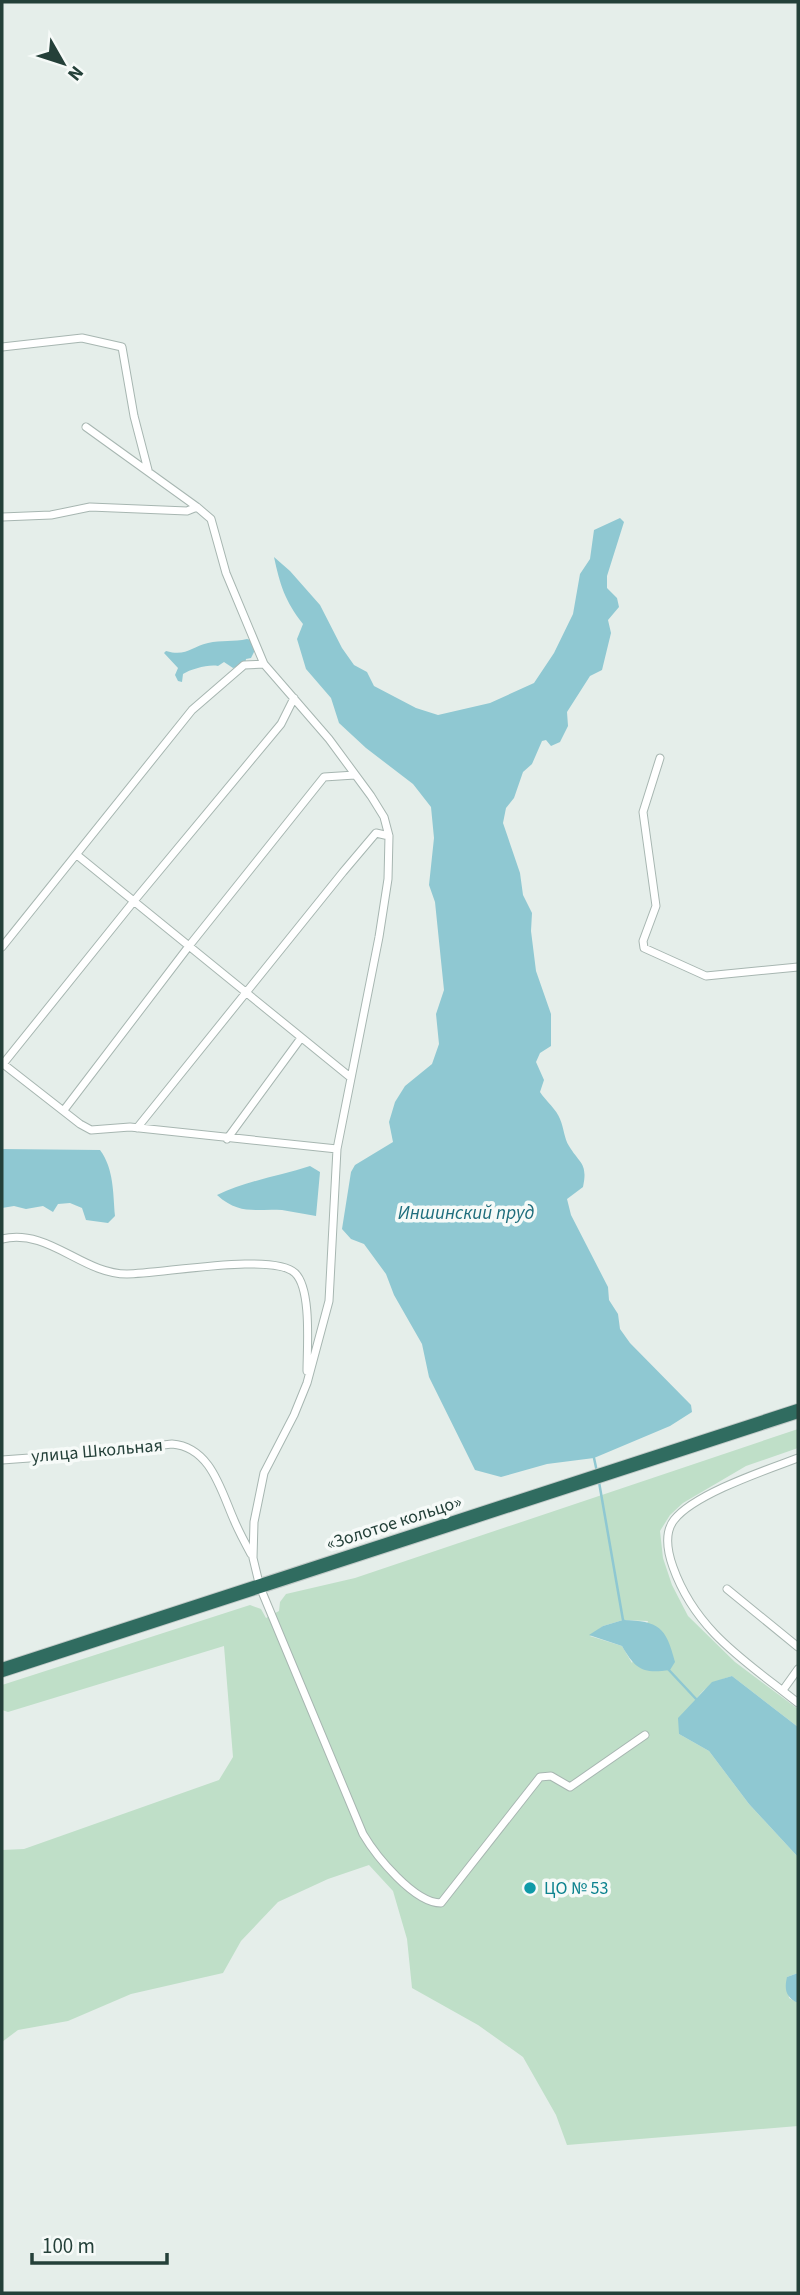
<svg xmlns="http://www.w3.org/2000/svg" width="800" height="2295" font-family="'Source Sans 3',sans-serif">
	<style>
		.green { fill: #bfdfc8; fill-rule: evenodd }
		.water { fill: #8fc8d2 }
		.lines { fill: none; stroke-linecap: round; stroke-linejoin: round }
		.stream { stroke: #8fc8d2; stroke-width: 2.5 }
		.street-casing { stroke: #a7b6b1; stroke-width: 9 }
		.highway-casing { stroke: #c2cac8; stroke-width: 16 }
		.street { stroke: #fff; stroke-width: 7 }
		.highway { stroke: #306c60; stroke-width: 14 }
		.culture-dot { fill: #0f9aa8; stroke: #f6faf8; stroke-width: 2.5 }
		.labels { text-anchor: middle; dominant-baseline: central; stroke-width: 7; stroke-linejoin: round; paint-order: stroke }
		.street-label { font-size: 18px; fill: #244039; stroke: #f6faf8 }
		.culture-label { font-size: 18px; fill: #0d838f; stroke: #f6faf8; text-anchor: start }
		.water-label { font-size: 19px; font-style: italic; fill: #1e6d7c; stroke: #f6faf8 }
	</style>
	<rect width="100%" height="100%" fill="#e5eeea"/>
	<path class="green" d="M798,1429v19l-52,18 -63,37 -13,12 -10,16 3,27 9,27 16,31 47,46 63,47v18l-66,-51c-35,10 -39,27 -53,58l30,17 40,53 49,53v116l-11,4 2,21 9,5v123l-231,19 -11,-30 -33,-58 -45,-32 -66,-37 -5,-49 -14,-48 -24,-26 -41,14 -50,23 -37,39 -18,32 -92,21 -63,27 -50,9 -16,12v-192l22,-1 195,-69 14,-23 -9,-111 -216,66 -6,-2v-25l248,-80 11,4 5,9 13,-7 1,-9 6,-8 69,-16zM623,1620l25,1 -16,42 -10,-17 -32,-10 13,-10z"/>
	<path class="water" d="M620,518l4,4 -17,54v12l10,10 2,9 -11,13 3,13 -9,37 -12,6 -23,36 1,14 -8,16 -9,4 -5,-6 -4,1 -10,23 -9,8 -9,26 -8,10 -3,15 17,50 3,22 9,18 -1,18 5,40 15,43v32l-11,7 -4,9 8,18 -4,12c6,9 17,18 20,27 4,9 4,19 9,27 11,18 19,17 14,41l-16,12 4,16 37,72 1,13 9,14 2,15 10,14 61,62 1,7 -22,14 -76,32 -47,6 -46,13 -26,-7 -46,-93 -7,-33 -28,-49 -8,-21 -22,-30 -13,-5 -9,-10 9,-57 4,-7 38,-23 -4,-20 6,-20 10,-16 27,-22 7,-20 -3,-30 8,-24 -9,-88 -6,-17 5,-47 -3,-31 -18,-23 -47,-36 -27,-25 -8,-25 -25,-29 -9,-30 6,-15c-18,-23 -23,-39 -29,-67l16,14 30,34 22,43 12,17 13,7 7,14 42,22 22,7 52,-12 44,-20 20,-30 19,-39 7,-40 10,-15 4,-29z
		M247,639l4,1 4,10 -4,8 -5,1 -1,5 -12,4 -9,-6 -6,4c-9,-2 -27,3 -35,8l-1,8 -4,-1 -3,-6 3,-7 -14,-15 2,-2c20,6 25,-4 42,-8 13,-3 26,-1 39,-4z
		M2,1149l98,1c14,19 13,43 15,66l-7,7 -22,-3 -4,-12 -12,-5 -12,1 -5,8 -10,-6 -17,3 -12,-3 -12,2z
		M310,1166l10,6 -4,44c-11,-2 -23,-4 -34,-6 -26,-2 -42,6 -65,-15 29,-14 62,-19 93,-29z
		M623,1620c36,1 43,7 52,42l-5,8c-27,4 -34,0 -48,-24l-33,-11 14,-9z
		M732,1676l66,51v130l-49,-53 -40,-53 -30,-17 -1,-16 34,-36z
		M798,1973v30c-12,-6 -14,-13 -11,-26z"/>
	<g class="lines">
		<path class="stream" d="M594,1458l3,14
			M599,1482l24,138 3,3
			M668,1669l29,31"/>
		<g class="street-casing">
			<path id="street" d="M2,347l80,-9 40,9 12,69 14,54
				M86,427l111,80 14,12 15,54 38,91 65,75 42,57 13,21 5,19 -1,43 -9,58 -42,212 -8,152 -22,82 -13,32 -30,58 -10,49 -1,36 7,29 103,247c13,22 51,69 78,69l99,-126 11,-1 19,11 75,-52
				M2,517l49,-2 39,-8 97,4 10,-4
				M660,758l-17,54 13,94 -13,35 1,7 62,28 92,-9
				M77,855l273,222
				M2,947l190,-237 52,-45 20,-1
				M2,1063l78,61 11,6 39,-3 207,22
				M3,1064l131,-163 147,-177 13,-26
				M64,1110l125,-164 135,-169 31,-2
				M137,1128l206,-256 33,-39 13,3
				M227,1139l74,-101
				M2,1239c47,-11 80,35 125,35 34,0 146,-22 168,-1 17,16 12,76 12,98
				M798,1458c-32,12 -104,36 -124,62 -10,13 -6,33 -1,47 23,65 74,95 125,136
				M2,1460l82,-6 88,-10c39,3 49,47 62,76 5,12 11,23 17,34
				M727,1589l71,58
				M783,1690l15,-21"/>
		</g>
		<g class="highway-casing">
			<path id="highway" d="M2,1670l796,-259"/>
		</g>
		<use href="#street" class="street"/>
		<use href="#highway" class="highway"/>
	</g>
	<circle class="culture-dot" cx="530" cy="1888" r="7"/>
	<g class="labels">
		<g class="street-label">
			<text transform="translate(97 1451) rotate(-5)">улица Школьная</text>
			<text transform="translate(394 1523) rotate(-18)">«Золотое кольцо»</text>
		</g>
		<g class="culture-label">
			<text x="544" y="1888">ЦО № 53</text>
		</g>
		<g class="water-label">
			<text x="466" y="1213">Иншинский пруд</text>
		</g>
	</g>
	<rect width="800" height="2295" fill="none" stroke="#244039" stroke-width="7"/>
	<g transform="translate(63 63) rotate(129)" stroke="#f6faf8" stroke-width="5" paint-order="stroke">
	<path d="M0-5L12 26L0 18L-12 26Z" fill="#244039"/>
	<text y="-10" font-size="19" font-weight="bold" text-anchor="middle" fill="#244039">N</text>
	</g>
	<path d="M32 2253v10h135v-10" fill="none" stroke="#244039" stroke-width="3.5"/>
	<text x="42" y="2253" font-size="21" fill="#244039" stroke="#f6faf8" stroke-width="5" paint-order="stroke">100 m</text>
</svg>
